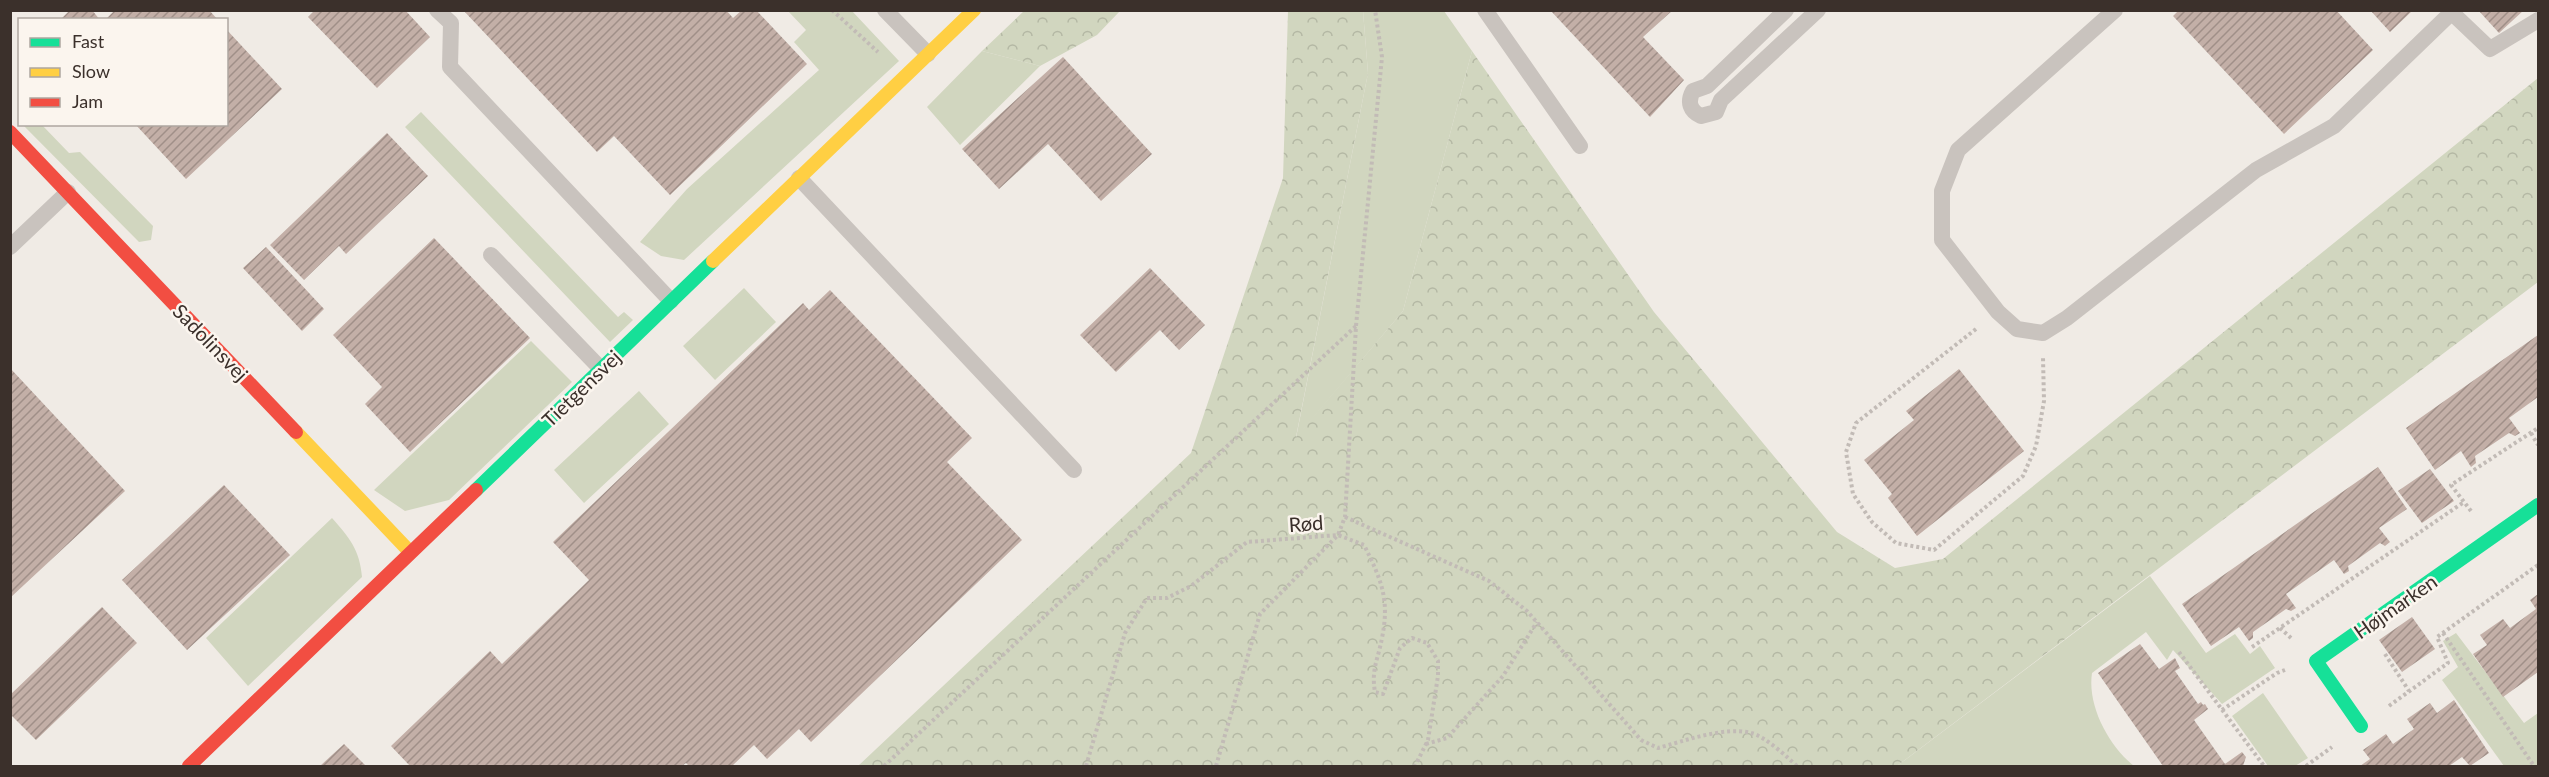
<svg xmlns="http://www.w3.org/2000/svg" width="2549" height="777" font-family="Lato,sans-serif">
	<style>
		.grass { fill: #d1d6bf }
		.forest { fill: url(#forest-crowns) }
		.building { fill: url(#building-hatch) }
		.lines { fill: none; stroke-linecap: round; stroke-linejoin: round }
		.path { stroke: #c2bbb6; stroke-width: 4; stroke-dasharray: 3 3; stroke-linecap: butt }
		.lane { stroke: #c9c3be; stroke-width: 16 }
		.fast { stroke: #16e098; stroke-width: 14 }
		.slow { stroke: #ffcf43; stroke-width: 14 }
		.jam { stroke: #f24e42; stroke-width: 14 }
		.labels { text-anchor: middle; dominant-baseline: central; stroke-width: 5; stroke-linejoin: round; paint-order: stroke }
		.street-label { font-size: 20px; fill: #3b302b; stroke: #fbf5ee }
	</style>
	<defs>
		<pattern id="forest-crowns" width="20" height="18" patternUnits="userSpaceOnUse" patternTransform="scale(1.5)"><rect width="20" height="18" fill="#d1d6bf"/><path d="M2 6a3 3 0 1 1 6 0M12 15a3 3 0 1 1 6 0" fill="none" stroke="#b4b8a4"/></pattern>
		<pattern id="building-hatch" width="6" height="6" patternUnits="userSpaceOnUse" patternTransform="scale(1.5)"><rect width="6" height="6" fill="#c3afa7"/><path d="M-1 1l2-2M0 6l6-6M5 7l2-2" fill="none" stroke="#a08f88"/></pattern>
	</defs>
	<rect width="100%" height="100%" fill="#f0ebe5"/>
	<path class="grass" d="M788,11h64l47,50 -215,199 -23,-4 -21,-14 47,-53 132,-119 -25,-28 12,-12z
		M1363,11h81l28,40 -69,260 -107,127 72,-365z
		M982,51l58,15 -80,79 -33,-38z
		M421,112l197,205 6,-5 9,8 -23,22 -205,-215z
		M23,125h19l27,28 11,-1 73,74 -2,14 -12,2z
		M744,288l32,34 -61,58 -32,-34z
		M531,341l41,41 -123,118 -44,11 -31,-21z
		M639,391l30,33 -85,79 -30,-33z
		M332,518c17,19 28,32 30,59l-114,109 -42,-48z
		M2150,576l56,77 29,-19 15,20 10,-8 15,22 -53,36 -49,-54 -6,10 -21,-28 -54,41c-5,33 17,73 42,93h-237z
		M2456,633l68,90 14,-10v53h-34l-62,-86 16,-13 -15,-26z
		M2263,693l45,65 -13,8h-27l-36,-50z"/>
	<path class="forest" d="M1024,11v-1l96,1 -23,24 -57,31 -58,-15z
		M1288,11h75l5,62 -72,364 107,-126 69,-260 182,261 183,220 58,36 48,-9 595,-481v204l-641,484h-1039l333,-313 92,-275z"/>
	<path class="building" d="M70,10h22l8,10h-40z
		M115,10h94l9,10h-113z
		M315,10h90l25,27 -53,51 -69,-71z
		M463,10h263l7,8 9,-8h14l51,54 -137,131 -56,-59 -17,16z
		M1550,10h123l-30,27 41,43 -34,37z
		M2179,10h157l37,40 -89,84 -111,-118z
		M2370,10h43l-23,22z
		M2478,10h46l-25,23z
		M226,29l56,60 -96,90 -51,-55h91z
		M1063,57l89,97 -51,47 -53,-57 -49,45 -37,-40z
		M387,133l41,43 -82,78 -7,-8 -35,34 -34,-35z
		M434,238l96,100 -120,114 -45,-48 17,-17 -49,-52z
		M266,247l58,62 -22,22 -59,-63z
		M1150,268l55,57 -26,25 -19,-20 -44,42 -36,-37z
		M830,290l142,148 -25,24 75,78 -211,202 -12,-13 -32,30 -13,-14 -22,21h-43l-3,-3 -4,3h-272l-19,-20 99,-95 12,13 87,-84 -36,-38 250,-239 6,7z
		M2538,335v62l-29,21 11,15 -5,3 -6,-3 -34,23 1,7 -5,4 -10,-16 -26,19 -29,-42z
		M10,368l115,123 -115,107z
		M1959,369l65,82 -107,85 -29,-38 4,-4 -28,-34 50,-40 -8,-9z
		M2378,467l29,42 -28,19 11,14 -5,4 -5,-3 -32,23 1,5 -5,3 -10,-14 -48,34 10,14 -5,3 -5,-2 -33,23v6l-4,3 -10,-14 -28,19 -29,-42z
		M2430,469l24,32 -32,22 -24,-32z
		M224,485l66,70 -103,95 -65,-70z
		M2538,594v78l-35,25 -30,-43 14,-9 -7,-10 23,-16 7,9 26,-19 -6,-9z
		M102,607l35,36 -101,97 -26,-26v-19z
		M2412,617l23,32 -33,23 -23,-32z
		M2140,644l19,25 16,-11 5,10 -5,3 23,33 3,-2 2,3 2,-1 3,5 -14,11 31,44 17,-12 4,5 -3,9h-80l-65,-93z
		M2454,700l35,53 -19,13 -8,-9 -13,9h-89l10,-7 -7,-9 23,-16 7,10 21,-15 -7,-10 23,-16 7,10z
		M344,744l22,22h-46z"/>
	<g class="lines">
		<path class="path" d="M832,10l46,42
			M1976,329l-120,94 -10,29 7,42 19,28 24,21 38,7 89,-74 13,-30 8,-45 -1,-44
			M2531,433l7,12
			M2471,511l-20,-26 87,-57
			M1345,517l144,64 38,30 114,129 17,8c26,-7 67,-22 93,-15 14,3 36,24 46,33
			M2280,628l11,10
			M2443,633l91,133
			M2252,647l212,-145
			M2179,652l85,114
			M2385,654l24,37
			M2389,706l59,-43 -11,-26 101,-72
			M2222,710l55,-37 8,-3
			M1426,744l21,-6 56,-62 34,-54
			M884,766l472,-440
			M1086,766l39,-133 22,-35h20l24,-12 56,-44 91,-7 26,10c17,34 26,54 18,93 -4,22 -11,31 -7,54l8,2 17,-46 12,-10 15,5 11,18v15l-10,64 -13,26
			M1216,766l44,-152 78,-79 7,-18 11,-191 26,-269 -7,-47
			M2306,766l26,-19"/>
		<path class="lane" d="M437,10l14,13 -1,44 221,234
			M885,10l43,44
			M1485,10l95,136
			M1786,10l-79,76 -14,5c-6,11 -3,20 8,25l15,-4 5,-12 97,-90
			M2115,10l-157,140 -16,41v49l56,72 19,17 26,4 24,-15 189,-148 78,-44 117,-113
			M2449,10l41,39 48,-29
			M799,178l275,292
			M10,247l58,-55
			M491,255l110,114"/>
		<path class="fast" d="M476,490l237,-229
			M2361,726l-45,-65 222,-156"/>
		<path class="slow" d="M713,261l261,-251
			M296,432l114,120"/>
		<path class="jam" d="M10,132l286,300
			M189,766l287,-276"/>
	</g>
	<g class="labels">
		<g class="street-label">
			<text transform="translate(211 342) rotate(46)">Sadolinsvej</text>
			<text transform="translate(581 388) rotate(-44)">Tietgensvej</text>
			<text transform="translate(1306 523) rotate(-4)">Rød</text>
			<text transform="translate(2395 606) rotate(-35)">Højmarken</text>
		</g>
	</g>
	<rect width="2549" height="777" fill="none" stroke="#3b302b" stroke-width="24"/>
	<rect x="18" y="18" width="210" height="108" fill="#fbf5ee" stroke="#aea6a0" stroke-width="1.5"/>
	<rect x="30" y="38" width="30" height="9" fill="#16e098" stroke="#aea6a0" stroke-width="1.5"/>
	<text x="72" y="48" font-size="18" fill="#3b302b">Fast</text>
	<rect x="30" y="68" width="30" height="9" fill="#ffcf43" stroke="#aea6a0" stroke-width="1.5"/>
	<text x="72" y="78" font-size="18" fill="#3b302b">Slow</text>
	<rect x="30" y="98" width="30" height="9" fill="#f24e42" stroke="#aea6a0" stroke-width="1.5"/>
	<text x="72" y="108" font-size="18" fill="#3b302b">Jam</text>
</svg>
